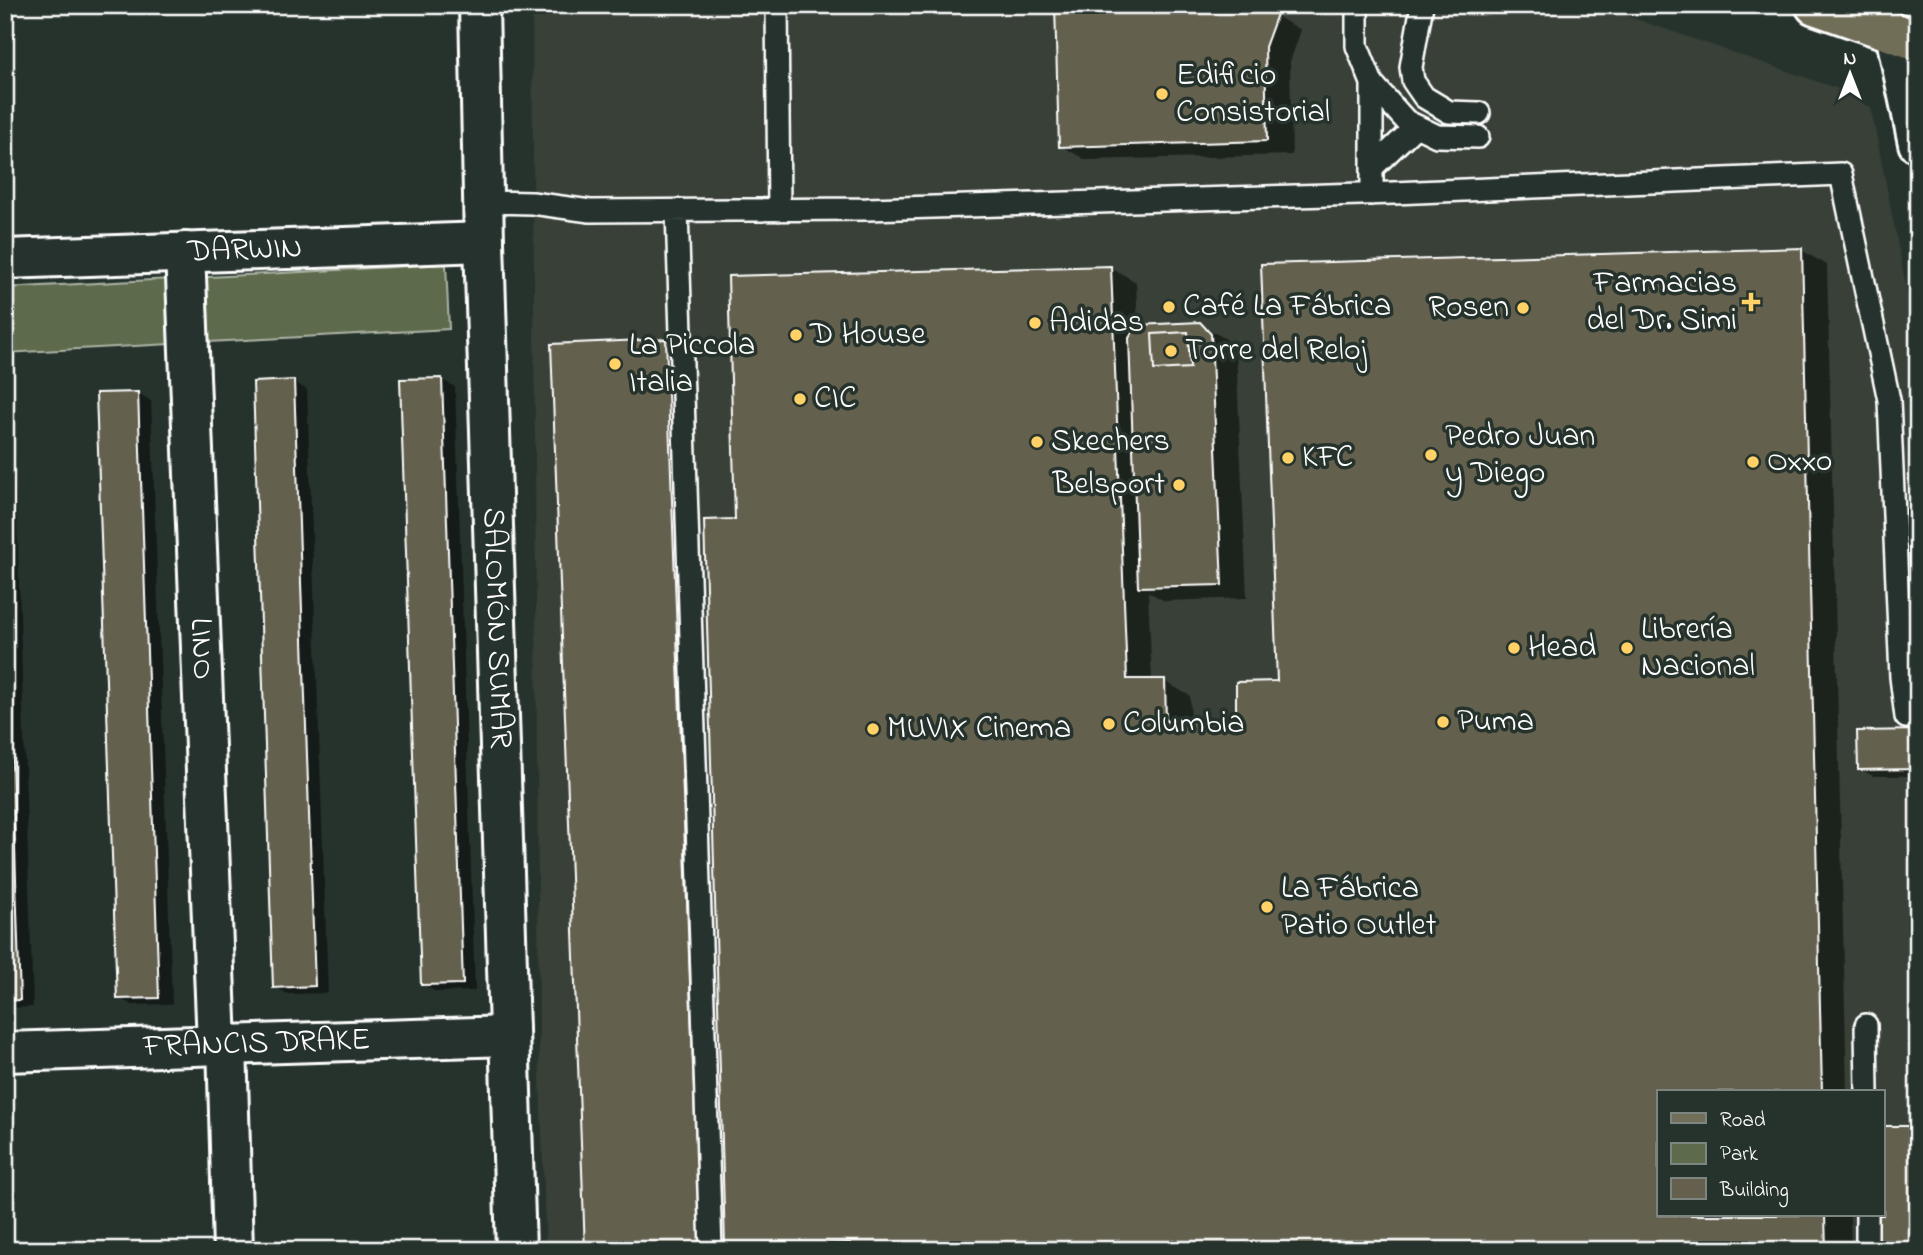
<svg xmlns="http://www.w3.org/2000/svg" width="1923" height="1255" font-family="'Indie Flower',sans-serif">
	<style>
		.built { fill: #394037; fill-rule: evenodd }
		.green { fill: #5d6a4c; stroke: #aeb4a6; stroke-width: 2 }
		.shadow { fill: #0007 }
		.building { fill: #64604d; stroke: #fff; stroke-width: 2 }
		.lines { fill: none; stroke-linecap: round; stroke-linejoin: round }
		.lane-casing { stroke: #fff; stroke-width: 26 }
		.street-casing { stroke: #fff; stroke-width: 44 }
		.secondary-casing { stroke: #fff; stroke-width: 44 }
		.primary-casing { stroke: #fff; stroke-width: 44 }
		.lane { stroke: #26332d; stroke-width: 21 }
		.street { stroke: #26332d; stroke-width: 38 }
		.secondary { stroke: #26332d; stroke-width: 38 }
		.primary { stroke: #716e59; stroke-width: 38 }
		.poi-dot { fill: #ffd166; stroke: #26332d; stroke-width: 2.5 }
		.labels { text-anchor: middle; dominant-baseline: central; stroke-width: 7; stroke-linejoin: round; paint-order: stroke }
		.poi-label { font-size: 32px; fill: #fff; stroke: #26332d; text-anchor: start }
		.street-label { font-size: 32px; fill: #fff; stroke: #26332d }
	</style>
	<rect width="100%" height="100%" fill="#26332d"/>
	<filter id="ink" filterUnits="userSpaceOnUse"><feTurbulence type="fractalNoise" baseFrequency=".0143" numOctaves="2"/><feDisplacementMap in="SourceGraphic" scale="14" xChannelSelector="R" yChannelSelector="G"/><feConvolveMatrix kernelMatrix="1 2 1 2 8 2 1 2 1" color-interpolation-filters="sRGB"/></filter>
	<g filter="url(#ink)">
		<path class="built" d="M532,5h1063l261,90 15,13 47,239v903h-1372l-7,-200zM1659,1092h224v123h-224z"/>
		<path class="green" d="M446,264l3,65 -444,24v-65z"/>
		<path class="shadow" d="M1230,14l46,2 25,14 -11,32 2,93 -206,5 -25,-14z
			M1801,250l26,15 20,827h-188v123h191l1,35h-1116l-8,-5 10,-724 373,-254 26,15 2,44 61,-2 27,15 10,11 11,248 -82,3 -17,-9 4,89h12l26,15 1,27 47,1 40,-41z
			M665,341l20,12 34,897h-132z
			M442,380l13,7 20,604 -39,1 -14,-8z
			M294,382l13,8 21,603 -40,1 -13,-7z
			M138,393l13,8 21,603 -40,1 -13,-7z
			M5,399l8,4 20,604 -28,1z
			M1918,732v44h-45l-13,-7z"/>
		<path class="building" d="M1055,5h154l20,7 2,-7h20l26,9 -12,33 2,94 -208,6z
			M1802,248l20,844h-163v123h166l1,35h-976v-7l-125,3 -21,-726 31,-1 -7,-243 383,-10 16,413h38l1,42 70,1v-40l41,-1 -16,-417z
			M1200,322l11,12 11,251 -84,2 -9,-249 8,-13z
			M1188,332l2,36 -36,2 -2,-36z
			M666,339l34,911h-115l-34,-906z
			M442,378l21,606 -42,1 -21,-606z
			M294,380l21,606 -42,2 -20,-606z
			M138,392l21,606 -42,1 -21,-606z
			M5,547l15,453 -15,1z
			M1918,730v39l-60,1 -1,-39z
			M1883,1126h35v124h-42l1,-35h6z"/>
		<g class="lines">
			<g class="lane-casing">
				<path id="lane" d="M777,5l2,205
					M1357,5v41l15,37 34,38 31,15 41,1
					M1422,5l-11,62 2,14 11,16 25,15 30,1
					M1372,83v111
					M1372,168l44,-42
					M483,202l49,1 58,8 277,-2 527,-16 447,-19 48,226 12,277 5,40
					M677,211l34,1039
					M1866,1025l1,67
					M1867,1215v35"/>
			</g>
			<g class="street-casing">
				<g id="street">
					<path id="s1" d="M479,5l5,237 32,1008"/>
					<path id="s2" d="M185,252l32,792"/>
					<path id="s3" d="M5,259l479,-17"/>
					<path d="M227,1044l6,206"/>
					<path id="s4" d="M5,1052l504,-16"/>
				</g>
			</g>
			<g class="secondary-casing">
				<path id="secondary" d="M1895,33l23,110"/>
			</g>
			<g class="primary-casing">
				<path id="primary" d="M1815,5l103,36"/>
			</g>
			<use href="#lane" class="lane"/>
			<use href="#street" class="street"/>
			<use href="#secondary" class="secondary"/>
			<use href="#primary" class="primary"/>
		</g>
	</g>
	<g class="poi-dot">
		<circle cx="1162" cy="94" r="7"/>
		<path d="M1747.5 291.5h7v7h7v7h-7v7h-7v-7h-7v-7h7z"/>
		<circle cx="1169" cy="307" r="7"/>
		<circle cx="1523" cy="308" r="7"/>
		<circle cx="1035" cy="323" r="7"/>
		<circle cx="796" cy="335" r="7"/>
		<circle cx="1171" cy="351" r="7"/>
		<circle cx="615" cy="364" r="7"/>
		<circle cx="800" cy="399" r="7"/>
		<circle cx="1037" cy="442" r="7"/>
		<circle cx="1431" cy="455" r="7"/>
		<circle cx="1288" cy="458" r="7"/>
		<circle cx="1753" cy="462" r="7"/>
		<circle cx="1179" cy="485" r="7"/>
		<circle cx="1514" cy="648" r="7"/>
		<circle cx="1627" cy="648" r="7"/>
		<circle cx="1443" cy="722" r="7"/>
		<circle cx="1109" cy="724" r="7"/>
		<circle cx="873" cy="729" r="7"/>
		<circle cx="1267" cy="907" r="7"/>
	</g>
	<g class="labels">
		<g class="poi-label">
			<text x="1176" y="76">Edificio<tspan x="1176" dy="37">Consistorial</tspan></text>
			<text x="1737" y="284" text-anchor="end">Farmacias<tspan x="1737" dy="37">del Dr. Simi</tspan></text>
			<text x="1183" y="307">Café La Fábrica</text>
			<text x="1509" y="308" text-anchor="end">Rosen</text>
			<text x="1049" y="323">Adidas</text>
			<text x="810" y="335">D House</text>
			<text x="629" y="346">La Piccola<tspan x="629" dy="37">Italia</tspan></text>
			<text x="1185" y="351">Torre del Reloj</text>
			<text x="814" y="399">CIC</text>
			<text x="1445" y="437">Pedro Juan<tspan x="1445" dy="37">y Diego</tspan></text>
			<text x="1051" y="442">Skechers</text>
			<text x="1302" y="458">KFC</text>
			<text x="1767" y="462">Oxxo</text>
			<text x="1165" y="485" text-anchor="end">Belsport</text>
			<text x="1641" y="630">Librería<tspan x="1641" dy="37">Nacional</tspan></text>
			<text x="1528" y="648">Head</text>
			<text x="1457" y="722">Puma</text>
			<text x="1123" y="724">Columbia</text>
			<text x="887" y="729">MUVIX Cinema</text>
			<text x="1281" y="889">La Fábrica<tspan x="1281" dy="37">Patio Outlet</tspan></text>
		</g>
		<g class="street-label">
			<text stroke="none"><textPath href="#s3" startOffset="240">DARWIN</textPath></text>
			<text stroke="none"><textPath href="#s1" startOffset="623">SALOMÓN SUMAR</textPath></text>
			<text stroke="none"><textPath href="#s2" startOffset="397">LINO</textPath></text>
			<text stroke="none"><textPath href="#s4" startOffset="252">FRANCIS DRAKE</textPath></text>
		</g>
	</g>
	<rect width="1923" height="1255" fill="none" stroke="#26332d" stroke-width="28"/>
	<rect x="14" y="14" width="1895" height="1227" fill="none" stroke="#fff" stroke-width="2.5" filter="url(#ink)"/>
	<rect x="1657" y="1090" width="228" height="126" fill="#26332d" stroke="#7d8581" stroke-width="2"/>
	<rect x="1671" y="1113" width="35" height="10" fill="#716e59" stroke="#7d8581" stroke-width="2"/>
	<text x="1720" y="1126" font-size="21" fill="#ffffff">Road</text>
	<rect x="1671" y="1143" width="35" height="21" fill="#5d6a4c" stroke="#7d8581" stroke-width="2"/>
	<text x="1720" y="1160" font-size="21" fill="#ffffff">Park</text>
	<rect x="1671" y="1178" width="35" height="21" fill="#64604d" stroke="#7d8581" stroke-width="2"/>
	<text x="1720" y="1196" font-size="21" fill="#ffffff">Building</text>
	<g transform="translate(1850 74)" stroke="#26332d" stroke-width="5" paint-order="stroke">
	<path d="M0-5L12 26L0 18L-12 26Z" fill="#ffffff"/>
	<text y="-10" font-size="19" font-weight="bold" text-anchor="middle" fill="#ffffff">N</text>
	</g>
</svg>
